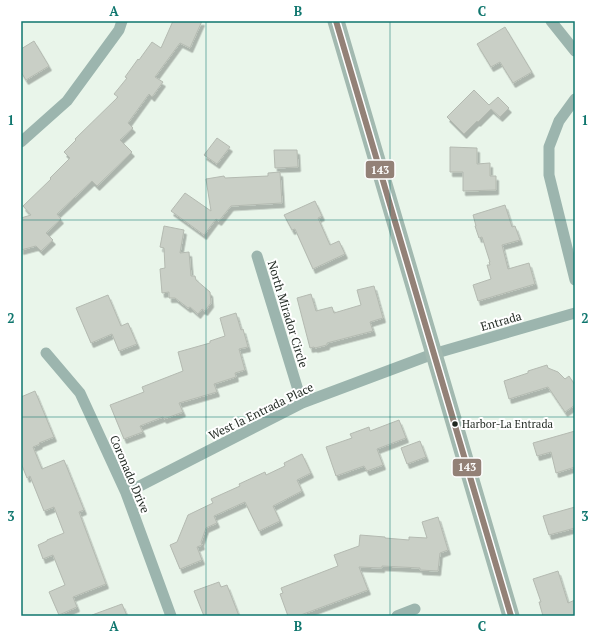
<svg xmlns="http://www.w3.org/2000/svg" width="596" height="637" font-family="'PT Serif',serif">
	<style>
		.building { fill: #c9cfc6; stroke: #b4bab1; filter: url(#shadow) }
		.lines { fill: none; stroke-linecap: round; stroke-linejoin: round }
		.minor { stroke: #9cb5ae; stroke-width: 11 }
		.primary { stroke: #a2b9b0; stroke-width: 17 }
		.bus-1-casing { stroke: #fff; stroke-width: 9 }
		.bus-1 { stroke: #938177; stroke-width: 6 }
		.grid { fill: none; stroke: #0f766e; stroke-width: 1; stroke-opacity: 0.55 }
		.bus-dot { fill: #1f2720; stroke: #fff; stroke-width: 1.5 }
		.labels { text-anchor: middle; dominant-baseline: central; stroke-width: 4; stroke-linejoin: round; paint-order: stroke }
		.bus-label { font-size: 11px; fill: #1f2720; stroke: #fff; text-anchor: start }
		.street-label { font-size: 12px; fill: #1f2720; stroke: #fff }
		.line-badge { stroke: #fff; stroke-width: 1.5 }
		.badge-label { font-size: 11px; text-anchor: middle; font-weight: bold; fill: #fff }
		.neatline { fill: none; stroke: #0f766e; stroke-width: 1.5 }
		.grid-label { font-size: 13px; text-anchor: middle; font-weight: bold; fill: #0f766e }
	</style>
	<defs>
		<filter id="shadow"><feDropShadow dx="2.5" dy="4.5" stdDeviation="0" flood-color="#0004"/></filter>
	</defs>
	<rect width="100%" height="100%" fill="#e9f5ea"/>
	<path class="building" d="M173,21h29l-12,27 -10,-5 -25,34 8,5 -11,15 -3,-3 -21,29 5,5 -13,12 12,12 -35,34 -5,-5 -35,33 4,5 -15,14 7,7 -12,11 -5,-5 -15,4v-32l10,-3 -8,-9 28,-27 -1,-1 20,-20 -6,-6 12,-12 -1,-1 43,-42 -4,-3 13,-16 -2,-1 13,-18 1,1 13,-18 9,6z
		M505,27l27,45 -19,11 -13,-21 -9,5 -14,-23z
		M34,41l15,25 -23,14 -5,-8v-23z
		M474,90l15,15 9,-8 11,11 -9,9 -9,-8 -13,13 -1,-1 -13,13 -17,-17z
		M217,138l13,9 -13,17 -13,-9z
		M450,147l27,1v16l13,-1v13h6v14l-33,1v-19h-13z
		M274,150h23l1,17 -23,1z
		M280,172l2,31 -51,3 -12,15 -3,-2 -12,16 -33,-24 14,-18 26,18 -5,-32 18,-3 1,2 43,-2v-3z
		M315,201l7,15 -4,2 12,27 9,-4 6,13 -32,15 -18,-40 -3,1 -8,-15z
		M505,205l7,22 3,-1 5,14 -18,5 6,24 21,-6 6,21 -57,17 -5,-16 18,-6 -4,-14h3l-1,-3h1l-8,-25 -3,1 -4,-12h1l-3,-11z
		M164,226l20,4 -4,23 9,-1 2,24h4l1,4 14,12 1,11 -6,8 -3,-2 -4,5 -8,-7 -2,1 -13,-10h-6v-6l-7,1 -2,-24 5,-1 -1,-20 -4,-1z
		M374,286l9,32 -13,4 3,9 -46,12v2l-12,3 -1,-1 -4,1 -13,-50 14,-4 5,17 16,-4 2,6 27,-8 -4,-15z
		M108,295l13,31 7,-3 9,21 -18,7 -7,-17 -21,9 -15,-35z
		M236,313l5,17 2,-1 5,18 -9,2 6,21 -10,3 1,4 -22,7 3,8 -38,11 4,9 -19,7 -1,-2 -23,9 3,6 -19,7 -14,-34 34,-13 -2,-5 41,-16 -5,-19 32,-9v-2l15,-5 -5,-18z
		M547,365l1,3 10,4 7,7 4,-3 6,9v20l-10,7 -17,-25 -39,12 -5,-18 24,-8v-2z
		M35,391l19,46 -15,6 1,1 -7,3 9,22 22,-9 20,50 -5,2 27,72 -33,13 4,10 -18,8 -10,-23 16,-7 -12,-30 -10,4 -5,-14 9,-4v-1l17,-7 -10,-26 -10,4 -14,-35 -3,2 -6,-15v-66z
		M399,420l7,18 -29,11 6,16 -16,6 -3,-5 -28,10 -10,-29 26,-9 -2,-4 19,-7 1,4z
		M575,431v36l-19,6 -5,-21 -14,4 -4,-13z
		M420,441l6,16 -19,7 -6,-16z
		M302,454l9,19 -14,7 5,11 -29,15 7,15 -21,10 -14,-29 -31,14 3,7 -11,5 -5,14 1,3 -5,2 5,13 -22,9 -10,-24 7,-3 11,-27 25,-12 -2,-4 29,-13 -1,-2 26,-12 1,3 19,-9 -1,-3z
		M575,507v21l-26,7 -6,-19z
		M438,517l10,33 -8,3 -2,18 -18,-1v-2l-38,-2v2l-23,-1 9,23 -70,26h-10l-8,-22 3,-1 -2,-5 57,-22 -4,-11 25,-9 1,-11 25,2v1l24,2v-3l18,1 -5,-16z
		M558,571l10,32 7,-3v16h-32l-4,-14h2l-8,-23z
		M219,582l2,5 6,-2 12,31h-35l-10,-25z
		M122,604l5,12h-35v-1z"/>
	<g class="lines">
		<path class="minor" d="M551,21l24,30
			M575,99l-16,22 -10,26v28l26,105
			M21,142l46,-41 52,-71 3,-9
			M257,256l45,147
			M46,353l34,40 46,100 45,123
			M126,493l176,-90 131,-49 142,-41
			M397,616l18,-7"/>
		<path class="primary" d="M336,21l175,595"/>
		<g class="bus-1-casing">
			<path id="bus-1" d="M336,21l175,595"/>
		</g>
		<use href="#bus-1" class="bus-1"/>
	</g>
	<path class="grid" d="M206,21v595M390,21v595M21,220h554M21,417h554"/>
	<circle class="bus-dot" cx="455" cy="424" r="3.5"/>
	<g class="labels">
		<g class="bus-label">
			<text x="462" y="424">Harbor-La Entrada</text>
		</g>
		<g class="street-label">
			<text transform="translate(288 314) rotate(73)">North Mirador Circle</text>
			<text transform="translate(501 321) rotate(-16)">Entrada</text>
			<text transform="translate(261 411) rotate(-26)">West la Entrada Place</text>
			<text transform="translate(130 474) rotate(67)">Coronado Drive</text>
		</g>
	</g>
	<g class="line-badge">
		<rect x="365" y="160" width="30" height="19" rx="4" fill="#938177"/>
		<rect x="452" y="458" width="30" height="19" rx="4" fill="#938177"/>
	</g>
	<g class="badge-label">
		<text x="380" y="174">143</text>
		<text x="467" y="471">143</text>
	</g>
	<rect width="596" height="637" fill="none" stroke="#ffffff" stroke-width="44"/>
	<rect x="22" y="22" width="552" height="593" class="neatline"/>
	<g class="grid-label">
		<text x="114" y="16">A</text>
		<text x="298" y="16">B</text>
		<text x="482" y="16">C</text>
		<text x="11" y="125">1</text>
		<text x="585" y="125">1</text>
		<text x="11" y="323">2</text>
		<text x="585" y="323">2</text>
		<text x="11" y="521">3</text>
		<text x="585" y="521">3</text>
		<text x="114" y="631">A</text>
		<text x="298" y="631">B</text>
		<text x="482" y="631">C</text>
	</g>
</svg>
